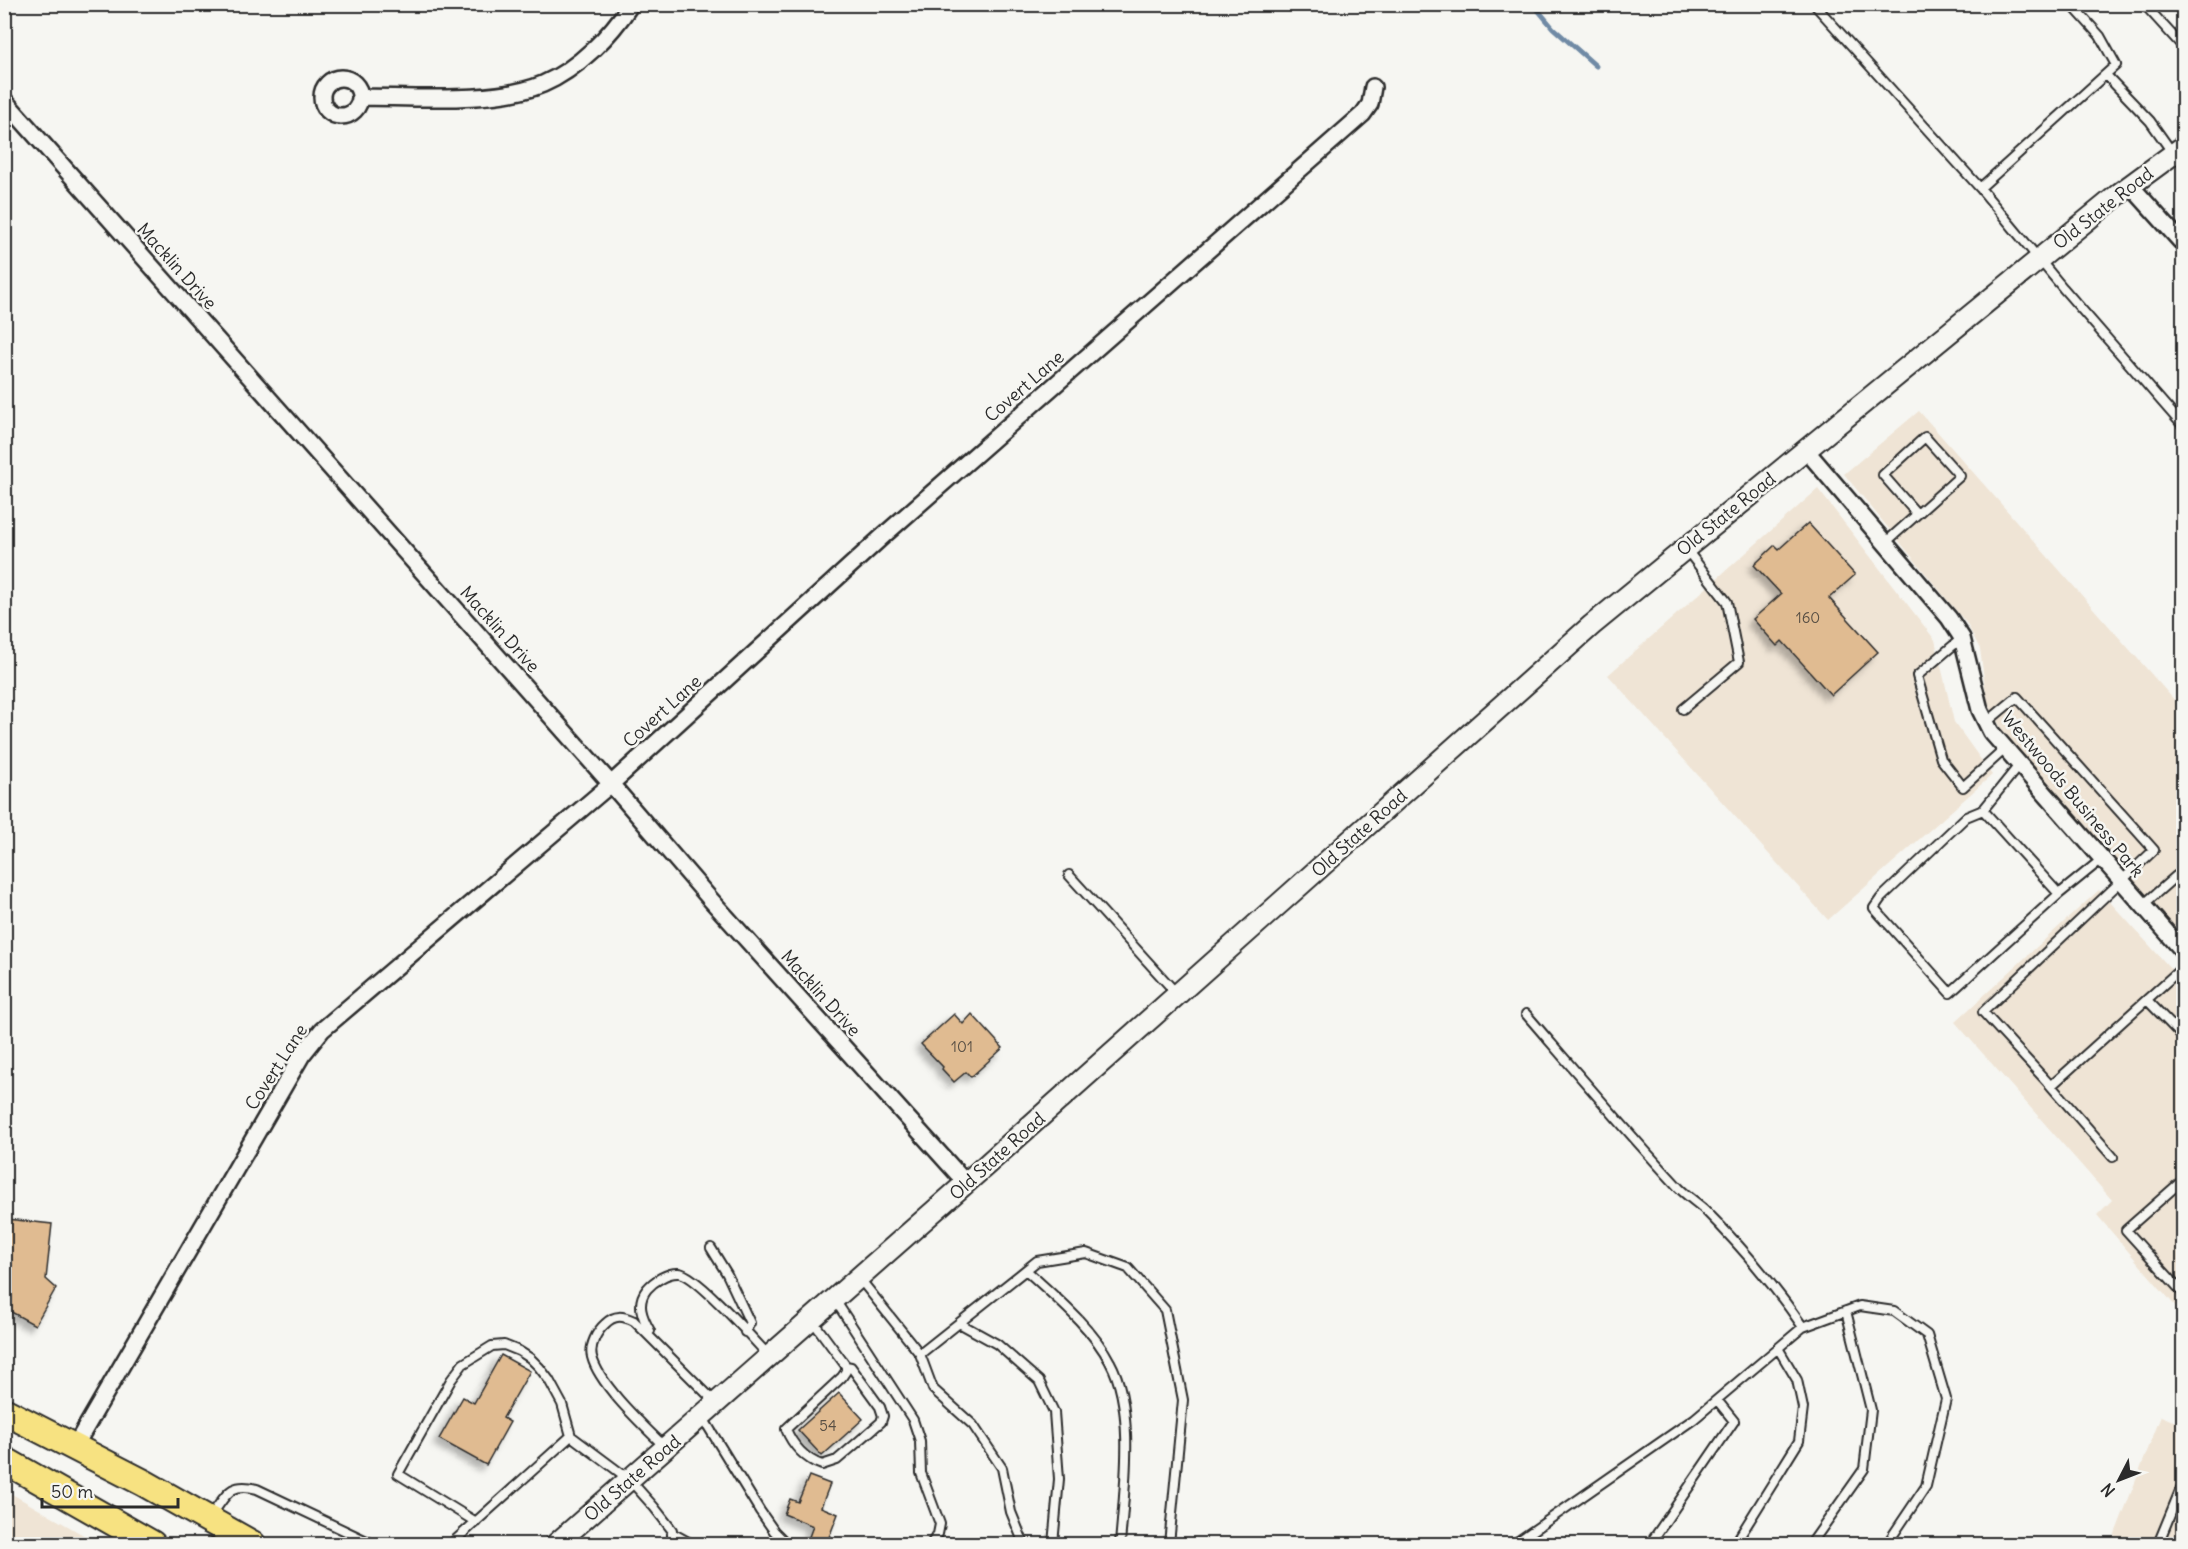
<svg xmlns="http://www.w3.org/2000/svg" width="2188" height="1549" font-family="Delius,sans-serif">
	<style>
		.built { fill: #efe4d5 }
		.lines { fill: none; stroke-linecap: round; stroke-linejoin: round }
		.stream { stroke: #6f8aa5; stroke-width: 5 }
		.building { fill: #e0bb91; stroke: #2b2b2b; stroke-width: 1.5; filter: url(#shadow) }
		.lane-casing { stroke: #2b2b2b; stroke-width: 12 }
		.street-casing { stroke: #2b2b2b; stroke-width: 20 }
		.secondary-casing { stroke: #2b2b2b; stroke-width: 24 }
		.highway-casing { stroke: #2b2b2b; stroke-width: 30 }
		.lane { stroke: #f6f6f2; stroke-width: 8 }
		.street { stroke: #f6f6f2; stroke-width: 15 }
		.secondary { stroke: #f6f6f2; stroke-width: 20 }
		.highway { stroke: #f7e281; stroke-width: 26 }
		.labels { text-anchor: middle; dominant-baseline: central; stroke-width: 5; stroke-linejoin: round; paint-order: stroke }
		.number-label { font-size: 15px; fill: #584f44 }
		.street-label { font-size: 18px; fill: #2b2b2b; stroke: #f6f6f2 }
	</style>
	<defs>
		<filter id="shadow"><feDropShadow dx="-5.5" dy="5.5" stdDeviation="3" flood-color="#0004"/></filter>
	</defs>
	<rect width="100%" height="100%" fill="#f6f6f2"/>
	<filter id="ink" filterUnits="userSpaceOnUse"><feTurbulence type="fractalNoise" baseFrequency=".0167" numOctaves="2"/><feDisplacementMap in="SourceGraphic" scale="12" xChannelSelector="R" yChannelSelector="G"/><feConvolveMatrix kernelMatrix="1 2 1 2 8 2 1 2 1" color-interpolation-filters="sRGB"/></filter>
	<g filter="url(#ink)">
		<path class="built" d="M1919,411l264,299v231l-177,-203 -19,-37 -7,-52 -13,-25 -123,-150z
			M1818,489l117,151 19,82 38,53 -164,145 -220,-245z
			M2099,890l84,92v333l-86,-100 15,-15 -157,-178z
			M11,920l-6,208 -1,-196z
			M2161,1416l22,9v119h-72z
			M5,1490l61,35 33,19h-94z"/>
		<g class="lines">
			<path class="stream" d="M1533,4l20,24 43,38"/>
		</g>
		<path class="building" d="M1808,523l47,52 -26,23 49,54 -47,43 -49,-54 -5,5 -24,-27 28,-25 -27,-29 21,-20 4,4z
			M954,1014l9,10 9,-10 31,34 -32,29 -5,-5 -12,10 -12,-13 1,-2 -22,-23z
			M7,1219l45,5 -6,55 10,9 -21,37 -31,-17v-68z
			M501,1355l29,16 -27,47 7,4 -24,43 -47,-26 24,-42 11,6z
			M839,1393l24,26 -41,37 -24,-26z
			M809,1476l21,8 -9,23 17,7 -12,31h-20l7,-19 -29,-12 6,-15 8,3z"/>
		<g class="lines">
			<g class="lane-casing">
				<path id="lane" d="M1814,4l166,184 83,100 121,139
					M2144,4l40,44
					M2106,75l44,46 22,31
					M1980,188l136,-123 -16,-29 -29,-32
					M1885,543l75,-67 -35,-39 -42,38 34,39
					M1962,638l-45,38 24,83 22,28 43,-39
					M1683,709l56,-47 -12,-60 -41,-53
					M1987,722l30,-25 137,153 -171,162 68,74 133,-120
					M2020,764l-37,46 76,84 43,-35
					M1983,810l-17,7 -85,81 -7,10 76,85 109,-99
					M1069,875l108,119
					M2143,905l33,-29 8,9
					M2147,1000l37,38
					M1526,1014c51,59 101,118 153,174 8,8 17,14 25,21 36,36 70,76 99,118
					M2051,1086l62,71
					M2184,1179l-58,51 58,64
					M711,1248l16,26 23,49 -5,9
					M1026,1270c28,26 66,57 84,92 26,47 14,130 10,182
					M860,1279l60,75 13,35 40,36 29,43 9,44 13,32
					M835,1300l78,120 7,21 1,32 19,51 -2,10 -7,10
					M812,1320l34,46 5,1 29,40 3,9 -2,6 -44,38 -15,5c-16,-5 -30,-20 -36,-36l56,-52 4,-6v-5
					M959,1323l38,21 42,37 15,31 5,67 -6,65
					M650,1331c-8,-14 -14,-28 -3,-42 7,-8 21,-17 32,-16 17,1 75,67 90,83
					M920,1354l117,-93 49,-8 42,15 37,42 18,90 -14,144
					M703,1418l57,93 14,20 13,13
					M665,1447c-20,-20 -66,-62 -73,-90 -3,-11 5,-26 13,-33 10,-10 18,-8 29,-3l81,81
					M210,1517c16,-20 18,-36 47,-28l116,55
					M476,1522l-78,-48 53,-94 12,-16 29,-18 12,-1 15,6 11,7 9,9 10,13 13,24 9,32
					M672,1533l20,11
					M451,1544l120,-108 59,44 24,27 18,23v9l-2,5
					M1514,1544l180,-125 109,-92 57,-21 34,5 33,24 19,64 -20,87 -39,58
					M1650,1544l84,-123 -17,-21
					M1735,1544l64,-103 4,-33 -6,-28 -19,-32
					M1811,1544l53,-75 7,-59 -25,-99
					M2158,1544l26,-63"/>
			</g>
			<g class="street-casing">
				<path id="street" d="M322 97a19 19 0 1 1 38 0a19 19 0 1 1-38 0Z
					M360,97c52,0 136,7 183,-13 35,-15 68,-49 88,-80
					M4,100l607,684 100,116 255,283
					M2130,185l54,60
					M1805,449l144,169 13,20 18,72 11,22 193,220
					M75,1446l227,-391 20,-25 289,-246 272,-248 480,-422 7,-10 3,-17"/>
			</g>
			<g class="secondary-casing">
				<path id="secondary" d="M556,1544l410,-361 626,-558 528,-432 64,-47"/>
			</g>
			<g class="highway-casing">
				<path id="highway" d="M4,1411l140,72 108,61
					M4,1460l148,84"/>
			</g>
			<use href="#lane" class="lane"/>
			<use href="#street" class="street"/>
			<use href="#secondary" class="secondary"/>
			<use href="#highway" class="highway"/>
		</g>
	</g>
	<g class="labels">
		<g class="number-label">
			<text x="1808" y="617">160</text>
			<text x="962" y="1046">101</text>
			<text x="828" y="1425">54</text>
		</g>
		<g class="street-label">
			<text transform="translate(2103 208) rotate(-38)">Old State Road</text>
			<text transform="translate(177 266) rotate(48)">Macklin Drive</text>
			<text transform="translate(1024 386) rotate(-41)">Covert Lane</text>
			<text transform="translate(1726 514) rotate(-39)">Old State Road</text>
			<text transform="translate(500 629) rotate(48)">Macklin Drive</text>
			<text transform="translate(662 711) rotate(-42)">Covert Lane</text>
			<text transform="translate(2073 794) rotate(50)">Westwoods Business Park</text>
			<text transform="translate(1359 833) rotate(-42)">Old State Road</text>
			<text transform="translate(821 993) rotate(48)">Macklin Drive</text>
			<text transform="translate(276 1067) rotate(-57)">Covert Lane</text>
			<text transform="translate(997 1156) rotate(-42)">Old State Road</text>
			<text transform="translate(632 1478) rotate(-41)">Old State Road</text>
		</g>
	</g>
	<rect width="2188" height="1549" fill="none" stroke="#f6f6f2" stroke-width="24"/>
	<rect x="12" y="12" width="2164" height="1525" fill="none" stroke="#2b2b2b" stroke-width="2" filter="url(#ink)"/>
	<g transform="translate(2119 1480) rotate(228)" stroke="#f6f6f2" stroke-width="4.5" paint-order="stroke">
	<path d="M0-4.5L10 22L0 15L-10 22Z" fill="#2b2b2b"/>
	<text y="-9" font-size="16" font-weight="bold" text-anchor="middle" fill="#2b2b2b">N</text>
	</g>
	<path d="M42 1498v9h136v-9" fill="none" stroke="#2b2b2b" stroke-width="3"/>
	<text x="51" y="1498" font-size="18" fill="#2b2b2b" stroke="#f6f6f2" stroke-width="4.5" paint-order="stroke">50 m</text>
</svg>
